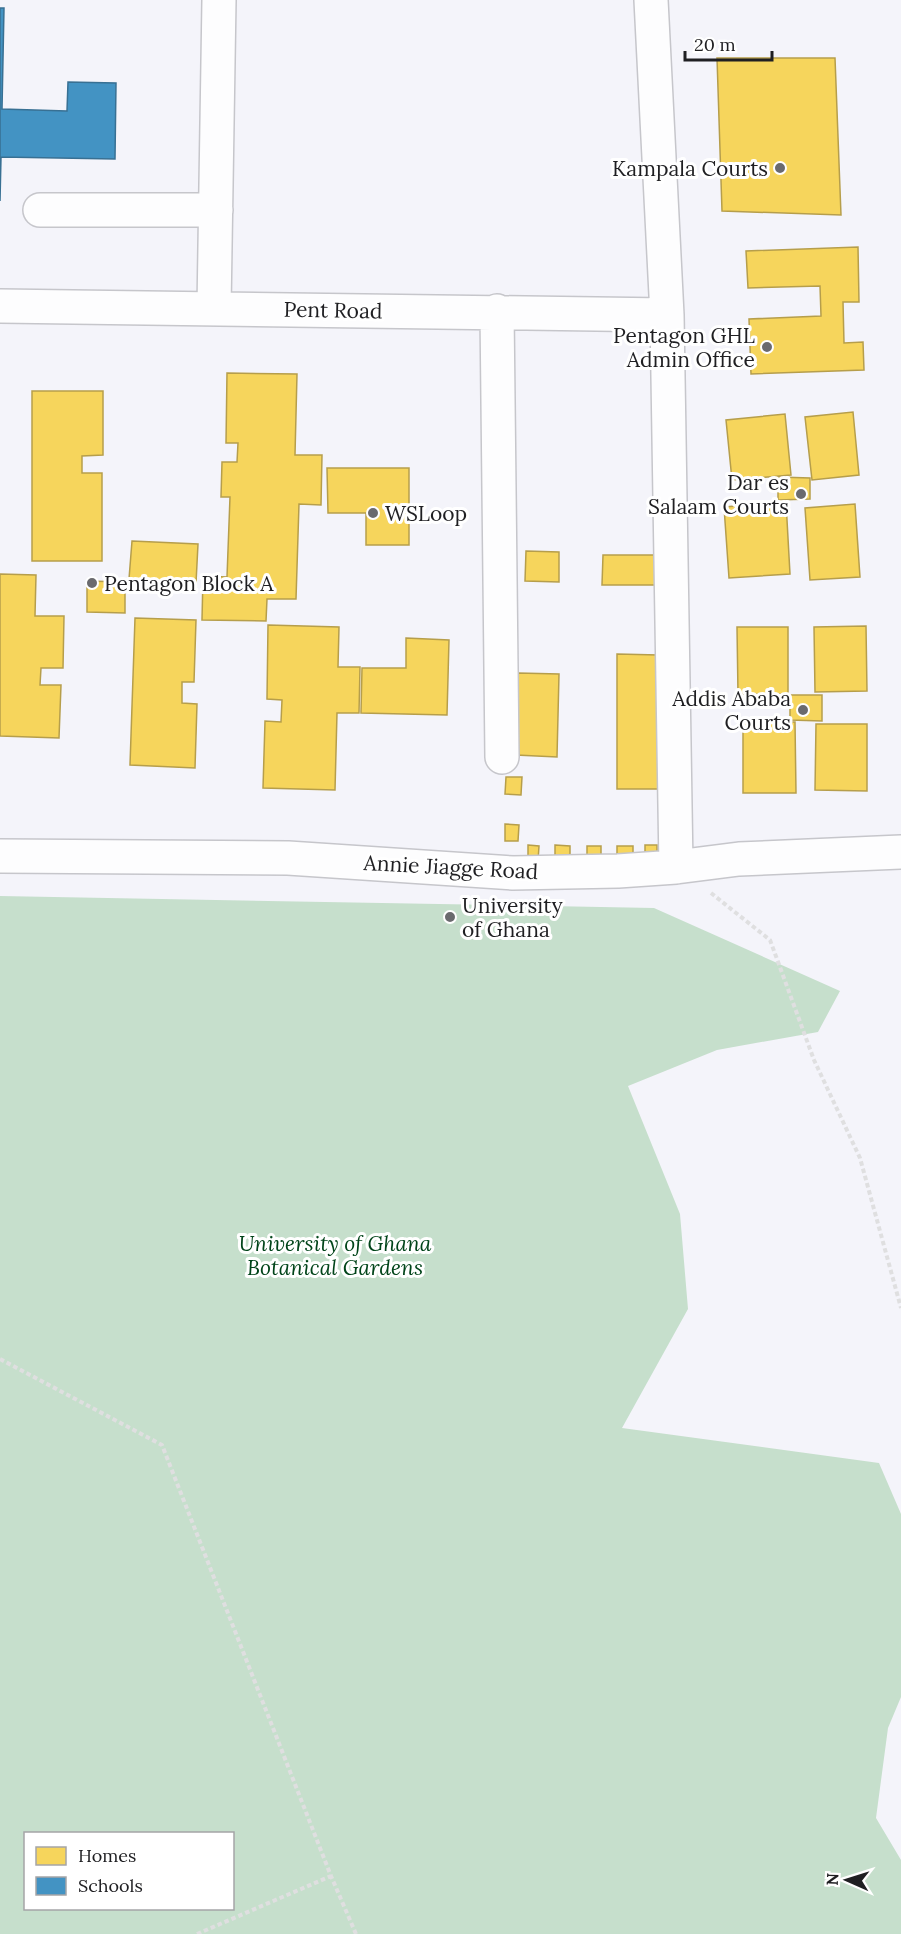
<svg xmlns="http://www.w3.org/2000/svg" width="901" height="1934" font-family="Lora,serif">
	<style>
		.green { fill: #c6dfcc; fill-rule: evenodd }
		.homes { fill: #f6d55c; stroke: #b69e4b; stroke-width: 1.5 }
		.schools { fill: #4393c3; stroke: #387093; stroke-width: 1.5 }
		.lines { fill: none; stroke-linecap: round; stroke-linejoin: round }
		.minor-casing { stroke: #c6c6cb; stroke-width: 36 }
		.path { stroke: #dfdfe0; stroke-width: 4; stroke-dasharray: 4.5 3; stroke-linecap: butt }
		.minor { stroke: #fdfdfe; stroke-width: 33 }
		.poi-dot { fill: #6a6a6e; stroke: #fff; stroke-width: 2 }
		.labels { text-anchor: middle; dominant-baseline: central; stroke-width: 6; stroke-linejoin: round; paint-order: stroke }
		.poi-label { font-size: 21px; fill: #1f1f22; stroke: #fff; text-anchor: end }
		.street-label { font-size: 21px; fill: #1f1f22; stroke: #fff }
		.park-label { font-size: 21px; font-style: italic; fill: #004419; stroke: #fff }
	</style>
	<rect width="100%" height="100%" fill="#f4f4fa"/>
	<path class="green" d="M0,896l654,12 186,83 -22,41 -101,18 -89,36 52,128 8,95 -66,119 257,35 22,51v183l-13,31 -12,90 25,42v74h-901zM26,1834h206v74h-206z"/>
	<path class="homes" d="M717,58h118l6,157 -119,-4z
		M858,247l1,55h-16l1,41 19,-1 1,28 -113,4 -2,-55 72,-3 -1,-30 -72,2 -2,-37z
		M227,373l70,1 -2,81h27l-1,50 -22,-1 -3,95h-29l-1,22 -64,-1 1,-44 24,1 3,-80h-9l1,-35h15l1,-19h-12z
		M32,391h71v64l-21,1v17h20v88h-70z
		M853,412l6,63 -47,5 -7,-63z
		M785,414l6,61 -59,5 -6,-60z
		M327,468h82v77h-43v-32h-38z
		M778,477l32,1v21l-32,1z
		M786,502l4,72 -61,4 -5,-71z
		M855,504l5,73 -50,3 -5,-72z
		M132,541l66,3 -2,39 -67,-4z
		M526,551l33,1v30l-34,-1z
		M603,555h54v30h-55z
		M0,574l36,1 -1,41h29l-1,52h-22l-1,17h21l-2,53 -59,-2z
		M87,581l38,1v31l-38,-1z
		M135,618l61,2 -2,62h-12v21l15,1 -2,64 -65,-3z
		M268,625l71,2 -1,40h22l-1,46h-22l-2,77 -72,-2 2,-67 16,1 1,-22 -15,-1z
		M866,626l1,65 -52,1 -1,-65z
		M737,627h51v67h-50z
		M406,638l43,2 -2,75 -86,-2 1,-45h44z
		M617,654l41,1v134h-41z
		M518,673l41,1 -2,83 -41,-2z
		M790,695h32v26l-32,-1z
		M743,722h52l1,71h-53z
		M816,724h51v67l-52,-1z
		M506,777h16l-1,18 -16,-1z
		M505,824l14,1 -1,16h-13z
		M528,845l11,1 -1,15 -10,-1z
		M555,845l15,1v15l-15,-1z
		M645,845h12v13l-12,-1z
		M587,846h14v14h-14z
		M617,846h16v13l-16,-1z"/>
	<path class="schools" d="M0,8h4l-2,101 65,2 1,-29 48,1 -1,76 -114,-2 -1,44z"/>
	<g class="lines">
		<g class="minor-casing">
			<path id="minor" d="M651,0l16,315 9,552
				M40,210h176
				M0,306l667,9
				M214,308l5,-308
				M497,311l5,446
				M0,856l288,2 225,15 105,-2 58,-4 63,-8 162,-7"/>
		</g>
		<path class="path" d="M711,893l59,47 44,120 46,98 41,150
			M0,1359l162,86 169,431 25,58
			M197,1934l134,-58"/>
		<use href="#minor" class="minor"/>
	</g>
	<g class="poi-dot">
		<circle cx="780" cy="168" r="6"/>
		<circle cx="767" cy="347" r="6"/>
		<circle cx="801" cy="494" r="6"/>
		<circle cx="373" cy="513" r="6"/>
		<circle cx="92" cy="583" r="6"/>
		<circle cx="803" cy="710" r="6"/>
		<circle cx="450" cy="917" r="6"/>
	</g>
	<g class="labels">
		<g class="poi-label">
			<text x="768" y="168">Kampala Courts</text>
			<text x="755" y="335">Pentagon GHL<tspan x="755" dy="24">Admin Office</tspan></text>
			<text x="789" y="482">Dar es<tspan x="789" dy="24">Salaam Courts</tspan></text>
			<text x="385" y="513" text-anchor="start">WSLoop</text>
			<text x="104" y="583" text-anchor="start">Pentagon Block A</text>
			<text x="791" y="698">Addis Ababa<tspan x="791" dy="24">Courts</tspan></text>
			<text x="462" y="905" text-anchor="start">University<tspan x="462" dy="24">of Ghana</tspan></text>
		</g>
		<g class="street-label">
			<text transform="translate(333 310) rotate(1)">Pent Road</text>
			<text transform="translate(451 867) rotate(3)">Annie Jiagge Road</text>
		</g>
		<g class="park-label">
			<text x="335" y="1243">University of Ghana<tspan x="335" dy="24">Botanical Gardens</tspan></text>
		</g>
	</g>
	<rect x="24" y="1832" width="210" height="78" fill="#ffffff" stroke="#a5a5a7" stroke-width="1.5"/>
	<rect x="36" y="1847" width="30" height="18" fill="#f6d55c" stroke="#a5a5a7" stroke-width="1.5"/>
	<text x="78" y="1862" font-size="18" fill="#1f1f22">Homes</text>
	<rect x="36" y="1877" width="30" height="18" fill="#4393c3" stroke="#a5a5a7" stroke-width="1.5"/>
	<text x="78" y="1892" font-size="18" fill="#1f1f22">Schools</text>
	<g transform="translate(847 1880) rotate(273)" stroke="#ffffff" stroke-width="4.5" paint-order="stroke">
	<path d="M0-4.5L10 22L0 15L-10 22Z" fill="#1f1f22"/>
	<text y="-9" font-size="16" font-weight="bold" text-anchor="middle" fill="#1f1f22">N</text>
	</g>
	<path d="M685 51v9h87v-9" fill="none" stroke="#1f1f22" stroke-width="3"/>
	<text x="694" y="51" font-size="18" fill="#1f1f22" stroke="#ffffff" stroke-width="4.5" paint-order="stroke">20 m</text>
</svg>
